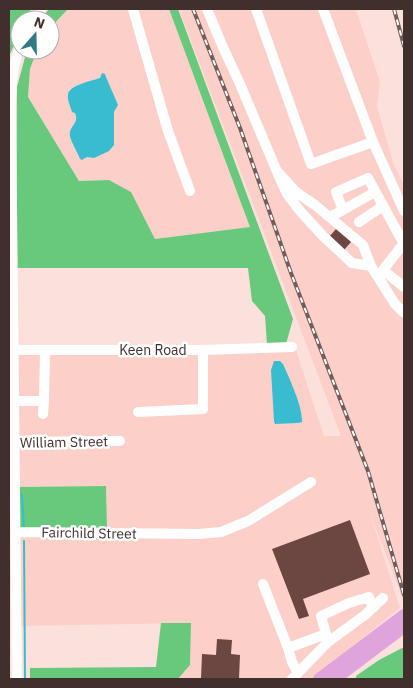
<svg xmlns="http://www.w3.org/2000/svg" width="413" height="688" font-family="'IBM Plex Sans',sans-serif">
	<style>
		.built { fill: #fcd0c9; fill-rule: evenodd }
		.forest { fill: #68c97d }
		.water { fill: #38bdd0 }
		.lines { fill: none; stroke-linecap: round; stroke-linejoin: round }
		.stream { stroke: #38bdd0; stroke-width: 2 }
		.building { fill: #6c4640 }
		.minor { stroke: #fff; stroke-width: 10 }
		.major { stroke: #e0a4dd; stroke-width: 12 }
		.rail-casing { stroke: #725d5a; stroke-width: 4 }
		.rail { stroke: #fff; stroke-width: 2; stroke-dasharray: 5.5; stroke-linecap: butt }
		.labels { text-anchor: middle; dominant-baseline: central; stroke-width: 5; stroke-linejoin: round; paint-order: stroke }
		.street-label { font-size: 14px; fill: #412f2c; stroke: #fff }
	</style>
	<rect width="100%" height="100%" fill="#fce0db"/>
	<path class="built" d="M68,9h101l82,218 -96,12 -24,-47 -22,-12 -30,1 -51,-84 2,-28 7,-19h13v-22zM100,78l14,34v33l-32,15 -11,-32 4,-4 2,-6 -8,-28 6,-4z
		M179,9h177l24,73 -3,24 16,57 11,22v417l-34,-89 30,95 -88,71h-134l12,-14 1,-42 -172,3v-98h88l-1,-42 -88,1 -2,-134 278,-9 30,92h17z"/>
	<path class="forest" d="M9,9h22l-5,11h-6v13l-11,23z
		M49,9h19l-18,19v-8h-10z
		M169,9h9l115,310 -7,25h-19l-2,-28 -13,-15 -4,-33h-232l1,-181 10,-37h10l-7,19 -2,28 51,84 30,-1 22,12 24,47 95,-12z
		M106,486l1,42h-88l-1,-41z
		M161,623h30l-1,42 -12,14h-148v-11l126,-1z
		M404,647v32h-48v-3l23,-16z"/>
	<path class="water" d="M102,73l3,1 1,3 12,28 -4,7v33l-5,6 -15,7 -7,-1 -5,3 -2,-1c-2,-6 -9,-17 -10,-23 -2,-10 10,-12 5,-23l-3,-1c-1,-5 -5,-11 -4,-17 0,-10 24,-14 32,-17z
		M274,361h6l3,3c6,14 20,43 19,58l-4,1 -23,1 -1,-3 -3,-51z"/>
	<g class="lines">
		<path class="stream" d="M22,495l2,34
			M24,541l1,138"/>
	</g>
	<path class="building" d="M336,229l15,13 -7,8 -15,-13z
		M350,520l20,54 -67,25 6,17 -10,3 -27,-70z
		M217,639l15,1 -1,14 9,1 -1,24h-38l1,-25 14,1z"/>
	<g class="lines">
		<path class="minor" d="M133,9l35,122 22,60
			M207,9l15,36 18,39 41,97 6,13 13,17 23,25 29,27 19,3 -8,-21 -48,-40 -19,-13 -19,-21
			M256,9l55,155 62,-22
			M323,9l50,133 31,69
			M33,20l8,-11
			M343,210l32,-18
			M330,217l13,-7 -7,-18 32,-14 36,66
			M359,222l24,-16
			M404,243l-21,27 21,17
			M371,266l24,38 9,9
			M14,350h189l89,-3
			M14,401h30l1,-51
			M138,412l65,-3v-59
			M43,414l1,-13
			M9,442l111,-1
			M16,532l183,2 22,-2 27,-11 63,-39
			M263,584l25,64
			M326,634l-5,-18 28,-13 20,-6 4,11
			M298,673l-6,-11 -4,-14 38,-14 2,6
			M17,679l-6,-570c0,-21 1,-41 9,-62
			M292,679l36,-37 37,-27 18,-17"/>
		<path class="major" d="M319,679l85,-64
			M335,679l69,-52"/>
		<g class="rail-casing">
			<path id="rail" d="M193,9l47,119 51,145 77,198 36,124
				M394,9l10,37"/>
		</g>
		<use href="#rail" class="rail"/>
	</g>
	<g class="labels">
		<g class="street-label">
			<text x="153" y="350">Keen Road</text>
			<text transform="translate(64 442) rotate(-1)">William Street</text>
			<text transform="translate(89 533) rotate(1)">Fairchild Street</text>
		</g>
	</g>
	<rect width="413" height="688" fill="none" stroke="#412f2c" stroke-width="20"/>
	<g transform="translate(35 35) rotate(20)"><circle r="24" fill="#ffffff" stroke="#b3acab"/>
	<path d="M0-4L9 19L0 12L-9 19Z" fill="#327984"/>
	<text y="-8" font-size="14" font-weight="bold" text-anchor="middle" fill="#412f2c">N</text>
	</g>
</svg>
